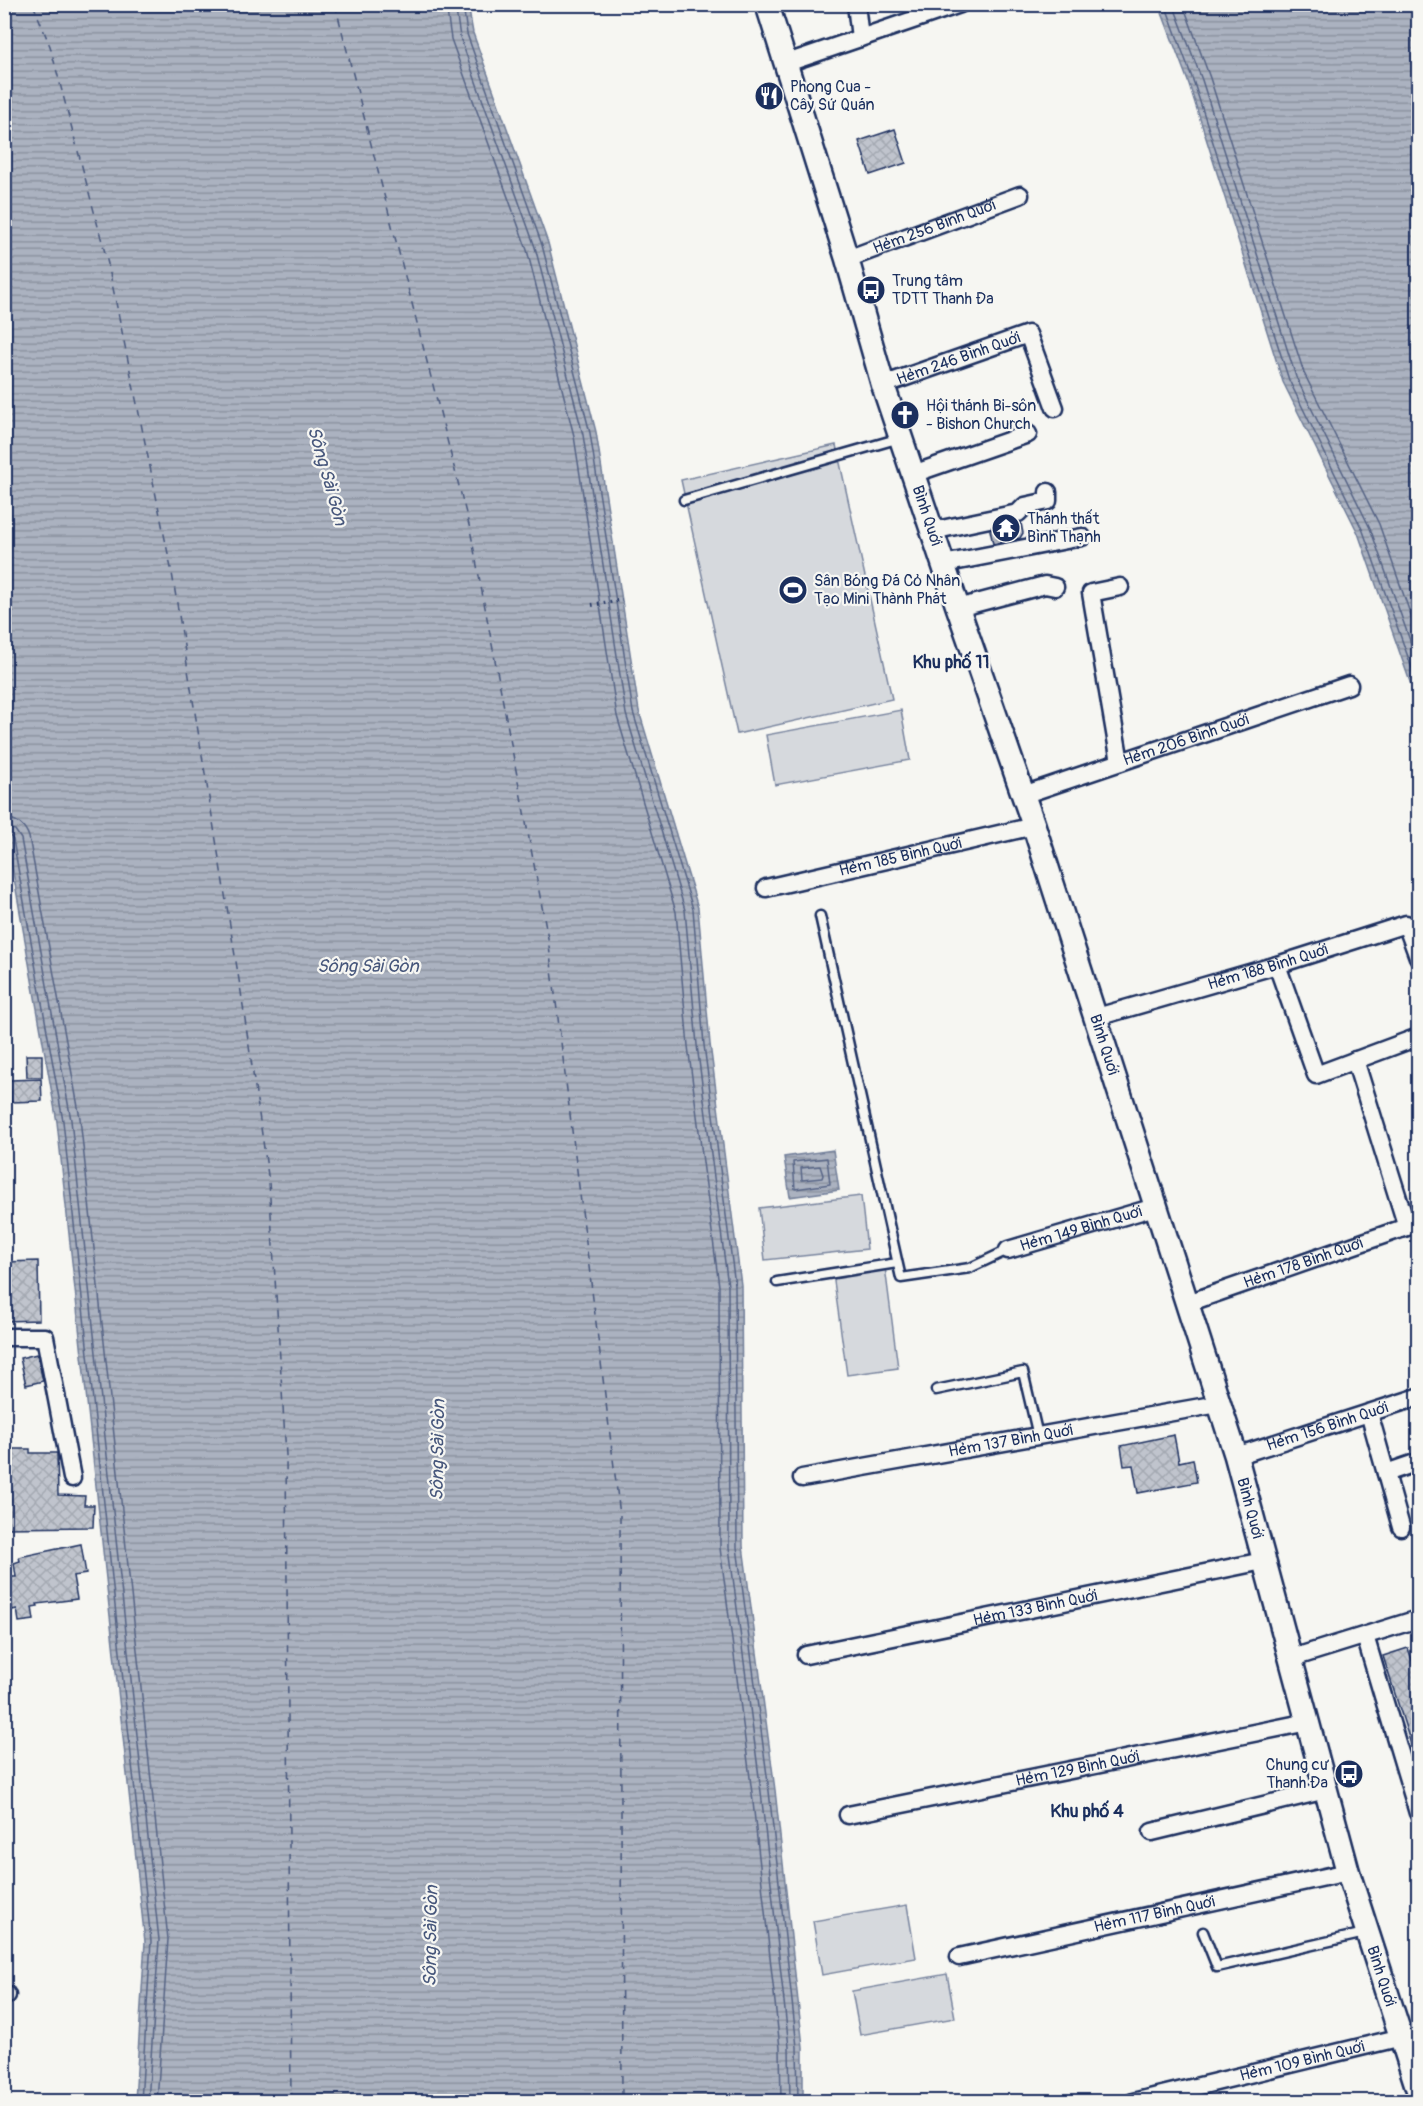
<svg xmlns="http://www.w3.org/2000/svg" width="1423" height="2106" font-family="Pangolin,sans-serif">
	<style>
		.pitch { fill: #d6d9dd; stroke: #78849e; stroke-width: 1.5 }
		.water { fill: url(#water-rules); stroke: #717e99; stroke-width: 1.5 }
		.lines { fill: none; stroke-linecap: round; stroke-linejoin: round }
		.shore { stroke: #556385; stroke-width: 1.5 }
		.ferry { stroke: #46567b; stroke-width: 1.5; stroke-dasharray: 8 6; stroke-linecap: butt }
		.building { fill: url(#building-cross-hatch); stroke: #1b2f5e; stroke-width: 1.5 }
		.service-casing { stroke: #1b2f5e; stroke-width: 13 }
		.minor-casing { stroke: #1b2f5e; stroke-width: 21 }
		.secondary-casing { stroke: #1b2f5e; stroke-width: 27 }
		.path { stroke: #1b2f5e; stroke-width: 4; stroke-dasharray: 1.5 4.5; stroke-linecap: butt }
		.service { stroke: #f6f6f2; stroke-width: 8 }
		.minor { stroke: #f6f6f2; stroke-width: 16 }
		.secondary { stroke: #f6f6f2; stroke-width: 22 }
		.labels { text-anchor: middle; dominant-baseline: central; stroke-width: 4.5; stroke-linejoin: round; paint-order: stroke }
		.poi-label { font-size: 16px; fill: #1b2f5e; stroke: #f6f6f2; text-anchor: start }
		.street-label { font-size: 16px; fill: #1b2f5e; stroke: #f6f6f2 }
		.water-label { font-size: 18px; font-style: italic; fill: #46567b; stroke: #f6f6f2 }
		.neighbourhood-label { font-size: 18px; font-weight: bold; fill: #1b2f5e; stroke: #f6f6f2 }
	</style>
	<defs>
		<pattern id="water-rules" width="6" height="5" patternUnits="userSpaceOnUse" patternTransform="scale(1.5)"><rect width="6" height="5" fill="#abb2c0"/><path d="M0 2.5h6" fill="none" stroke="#8a919f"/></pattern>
		<pattern id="building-cross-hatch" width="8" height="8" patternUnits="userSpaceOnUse" patternTransform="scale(1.5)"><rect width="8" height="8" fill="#c0c4cd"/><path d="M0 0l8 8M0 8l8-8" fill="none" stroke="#a4a9b2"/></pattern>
	</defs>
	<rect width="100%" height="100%" fill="#f6f6f2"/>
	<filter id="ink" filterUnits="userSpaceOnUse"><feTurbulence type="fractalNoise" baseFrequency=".0167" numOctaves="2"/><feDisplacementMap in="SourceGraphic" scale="12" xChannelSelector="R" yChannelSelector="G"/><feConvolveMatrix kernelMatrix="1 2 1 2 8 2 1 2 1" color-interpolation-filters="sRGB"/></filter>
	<g filter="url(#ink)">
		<path class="pitch" d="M836,445l56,254 -155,35 -56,-254z
			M901,710l9,50 -135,25 -9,-50z
			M861,1196l6,53 -102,11 -6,-52z
			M885,1267l13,101 -51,7 -14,-101z
			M907,1905l9,53 -94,17 -9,-54z
			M947,1974l8,44 -95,17 -8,-44z"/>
		<path class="water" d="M4,5h464l5,28 75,210 48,189 43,279 59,197 12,136 31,241 2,261 32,244 28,257v54h-668l10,-159 -88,-820 -52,-295z
			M1159,5h259v700l-60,-172 -75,-151 -94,-298z
			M833,1150l6,40 -49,7 -6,-40z"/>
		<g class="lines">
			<path class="shore" d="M446,4l5,35 76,211 47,186 43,280 59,196 12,134 31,240 1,262 32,245 28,255 1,54
				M455,4l5,33 75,210 48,188 43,279 59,196 12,135 31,241 1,261 32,245 28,255 1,55
				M463,4l4,30 75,211 48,188 43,279 60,197 11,136 31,240 2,262 32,244 28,256 1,55
				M1165,4l29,79 95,297 74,151 55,154
				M1173,4l29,76 94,297 74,151 48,135
				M1183,4l27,74 94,295 75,151 39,112
				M4,818c13,1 21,7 25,19l51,281 88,821 -11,163
				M4,827l11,3 6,9 50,281 88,820 -11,162
				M4,835l6,1 3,4 50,281 88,820 -10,161
				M827,1158l3,26 -35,5 -2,-27z
				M820,1166l3,9 -1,3 -20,2 -1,-12z"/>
			<path class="ferry" d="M33,4l17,42 58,218 64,309 69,419 28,190 17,273 5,647
				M335,4l135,525 78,409 72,577 2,587"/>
		</g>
		<path class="building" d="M895,129l11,34 -36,12 -11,-34z
			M1021,523l2,10 -3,5 -27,6 -3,-14z
			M26,1055h16v22h-15z
			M41,1079l1,22 -31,1 -1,-22z
			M38,1261l1,59 -35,1v-59z
			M37,1354l6,27 -17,4 -6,-27z
			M1174,1435l5,27 14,-3 4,23 -59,11 -5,-28 -9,1 -3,-20z
			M4,1449h26v4h27l1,42 27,1 -1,9h10l-1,22 -89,1z
			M81,1544l5,30 -13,2 4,23 -40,5 1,2 -6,1 2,13 -15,2 -2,-13 -5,1 -4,-33h8l-2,-14 6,-2 -1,-4z
			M1408,1648l11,32v77h-4l-32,-101z"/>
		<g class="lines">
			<g class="service-casing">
				<path id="service" d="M684,500l216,-62
					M820,916l81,362 69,-10 38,-18
					M777,1282l120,-19
					M936,1390l87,-18 15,64
					M1203,1932l14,35 148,-34"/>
			</g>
			<g class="minor-casing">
				<g id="minor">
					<path d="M856,4l4,34"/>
					<path d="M787,63l173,-59"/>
					<path id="s1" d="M847,259l173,-64"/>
					<path id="s2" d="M883,385l145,-51 27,74"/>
					<path d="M913,474l115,-40"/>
					<path d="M932,531l86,-18 7,-7 23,-5v-9"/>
					<path d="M943,564l139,-27"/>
					<path d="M958,608l87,-23 10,2"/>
					<path d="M1120,762l-29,-169 29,-6"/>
					<path id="s3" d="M1023,795l326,-110"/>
					<path id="s4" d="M766,888l268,-62"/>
					<path d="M1277,965l39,110 102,-38"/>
					<path id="s5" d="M1097,1017l180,-52 129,-41 12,33"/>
					<path d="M1355,1060l52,167"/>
					<path id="s6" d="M1008,1250l147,-43"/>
					<path id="s7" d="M1188,1303l230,-80"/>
					<path d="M4,1337h41l27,141"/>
					<path d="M1369,1413l32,114"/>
					<path id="s8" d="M1236,1456l182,-59"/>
					<path d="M1386,1473l32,-11"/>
					<path id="s9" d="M802,1478l416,-74"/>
					<path d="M1365,1636l53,177"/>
					<path id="s10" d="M806,1655l457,-94"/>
					<path d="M1289,1659l129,-40"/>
					<path id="s11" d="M848,1815l460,-93"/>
					<path d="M1152,1832l174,-42"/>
					<path id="s12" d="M959,1957l389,-85"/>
					<path d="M4,1995h3"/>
					<path id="s13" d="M1133,2102l269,-65"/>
				</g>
			</g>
			<g class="secondary-casing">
				<g id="secondary">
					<path id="s14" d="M767,4l80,255 36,126 75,223 76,218 202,630 112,416 70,218"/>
				</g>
			</g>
			<path class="path" d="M592,605l30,-5"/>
			<use href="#service" class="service"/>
			<use href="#minor" class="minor"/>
			<use href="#secondary" class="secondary"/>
		</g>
	</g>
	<defs>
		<g id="restaurant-disc" transform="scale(1.5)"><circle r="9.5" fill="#1b2f5e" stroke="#f6f6f2"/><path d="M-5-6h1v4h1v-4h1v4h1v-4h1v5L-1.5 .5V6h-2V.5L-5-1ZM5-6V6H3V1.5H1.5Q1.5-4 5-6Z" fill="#fff"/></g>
		<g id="bus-disc" transform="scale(1.5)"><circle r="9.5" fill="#1b2f5e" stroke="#f6f6f2"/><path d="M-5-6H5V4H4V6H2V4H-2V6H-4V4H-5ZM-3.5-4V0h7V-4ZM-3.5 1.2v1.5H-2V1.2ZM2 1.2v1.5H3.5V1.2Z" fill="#fff"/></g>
		<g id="church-disc" transform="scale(1.5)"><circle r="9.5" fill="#1b2f5e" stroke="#f6f6f2"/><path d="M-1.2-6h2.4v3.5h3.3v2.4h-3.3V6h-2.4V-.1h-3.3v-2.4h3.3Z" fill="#fff"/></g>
		<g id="temple-disc" transform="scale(1.5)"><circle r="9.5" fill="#1b2f5e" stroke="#f6f6f2"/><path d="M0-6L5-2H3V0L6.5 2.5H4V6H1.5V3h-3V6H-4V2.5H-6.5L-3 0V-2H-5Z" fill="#fff"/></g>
		<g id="stadium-disc" transform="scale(1.5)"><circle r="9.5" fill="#1b2f5e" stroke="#f6f6f2"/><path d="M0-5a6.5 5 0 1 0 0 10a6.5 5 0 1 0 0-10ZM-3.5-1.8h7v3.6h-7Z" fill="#fff"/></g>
	</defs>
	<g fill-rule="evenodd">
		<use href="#restaurant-disc" x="769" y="96"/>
		<use href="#bus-disc" x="871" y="290"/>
		<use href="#church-disc" x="905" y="415"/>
		<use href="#temple-disc" x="1006" y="528"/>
		<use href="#stadium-disc" x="793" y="590"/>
		<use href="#bus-disc" x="1349" y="1774"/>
	</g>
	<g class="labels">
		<g class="poi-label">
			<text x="790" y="87">Phong Cua -<tspan x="790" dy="18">Cây Sứ Quán</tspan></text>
			<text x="892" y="281">Trung tâm<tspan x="892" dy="18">TDTT Thanh Đa</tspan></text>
			<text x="926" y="406">Hội thánh Bi-sôn<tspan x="926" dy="18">- Bishon Church</tspan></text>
			<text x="1027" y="519">Thánh thất<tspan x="1027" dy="18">Bình Thạnh</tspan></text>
			<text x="814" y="581">Sân Bóng Đá Cỏ Nhân<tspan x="814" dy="18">Tạo Mini Thành Phát</tspan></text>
			<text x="1328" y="1765" text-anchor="end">Chung cư<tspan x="1328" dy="18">Thanh Đa</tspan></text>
		</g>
		<g class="street-label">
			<text stroke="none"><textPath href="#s1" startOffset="93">Hẻm 256 Bình Quới</textPath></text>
			<text stroke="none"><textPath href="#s2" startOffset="80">Hẻm 246 Bình Quới</textPath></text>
			<text stroke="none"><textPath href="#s14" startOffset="536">Bình Quới</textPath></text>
			<text stroke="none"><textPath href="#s3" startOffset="172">Hẻm 206 Bình Quới</textPath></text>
			<text stroke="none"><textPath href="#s4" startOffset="138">Hẻm 185 Bình Quới</textPath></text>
			<text stroke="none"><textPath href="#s5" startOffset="178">Hẻm 188 Bình Quới</textPath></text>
			<text stroke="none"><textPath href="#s14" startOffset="1094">Bình Quới</textPath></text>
			<text stroke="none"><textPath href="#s6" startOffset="76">Hẻm 149 Bình Quới</textPath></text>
			<text stroke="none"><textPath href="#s7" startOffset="122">Hẻm 178 Bình Quới</textPath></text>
			<text stroke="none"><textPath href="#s8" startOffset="96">Hẻm 156 Bình Quới</textPath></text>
			<text stroke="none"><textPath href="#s9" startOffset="212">Hẻm 137 Bình Quới</textPath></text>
			<text stroke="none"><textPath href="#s14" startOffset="1580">Bình Quới</textPath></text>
			<text stroke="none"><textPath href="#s10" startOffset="234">Hẻm 133 Bình Quới</textPath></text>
			<text stroke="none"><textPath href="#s11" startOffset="234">Hẻm 129 Bình Quới</textPath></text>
			<text stroke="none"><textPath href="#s12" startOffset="200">Hẻm 117 Bình Quới</textPath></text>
			<text stroke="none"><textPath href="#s14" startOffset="2066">Bình Quới</textPath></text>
			<text stroke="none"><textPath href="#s13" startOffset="174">Hẻm 109 Bình Quới</textPath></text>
		</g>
		<g class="water-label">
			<text transform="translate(327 476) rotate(74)">Sông Sài Gòn</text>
			<text x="368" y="966">Sông Sài Gòn</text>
			<text transform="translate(438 1450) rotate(-89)">Sông Sài Gòn</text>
			<text transform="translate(431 1936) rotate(-89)">Sông Sài Gòn</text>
		</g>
		<g class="neighbourhood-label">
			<text x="951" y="662">Khu phố 11</text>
			<text x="1087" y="1811">Khu phố 4</text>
		</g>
	</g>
	<rect width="1423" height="2106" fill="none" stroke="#f6f6f2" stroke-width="24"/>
	<rect x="12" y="12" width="1399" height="2082" fill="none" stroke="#1b2f5e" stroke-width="2" filter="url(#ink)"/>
</svg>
